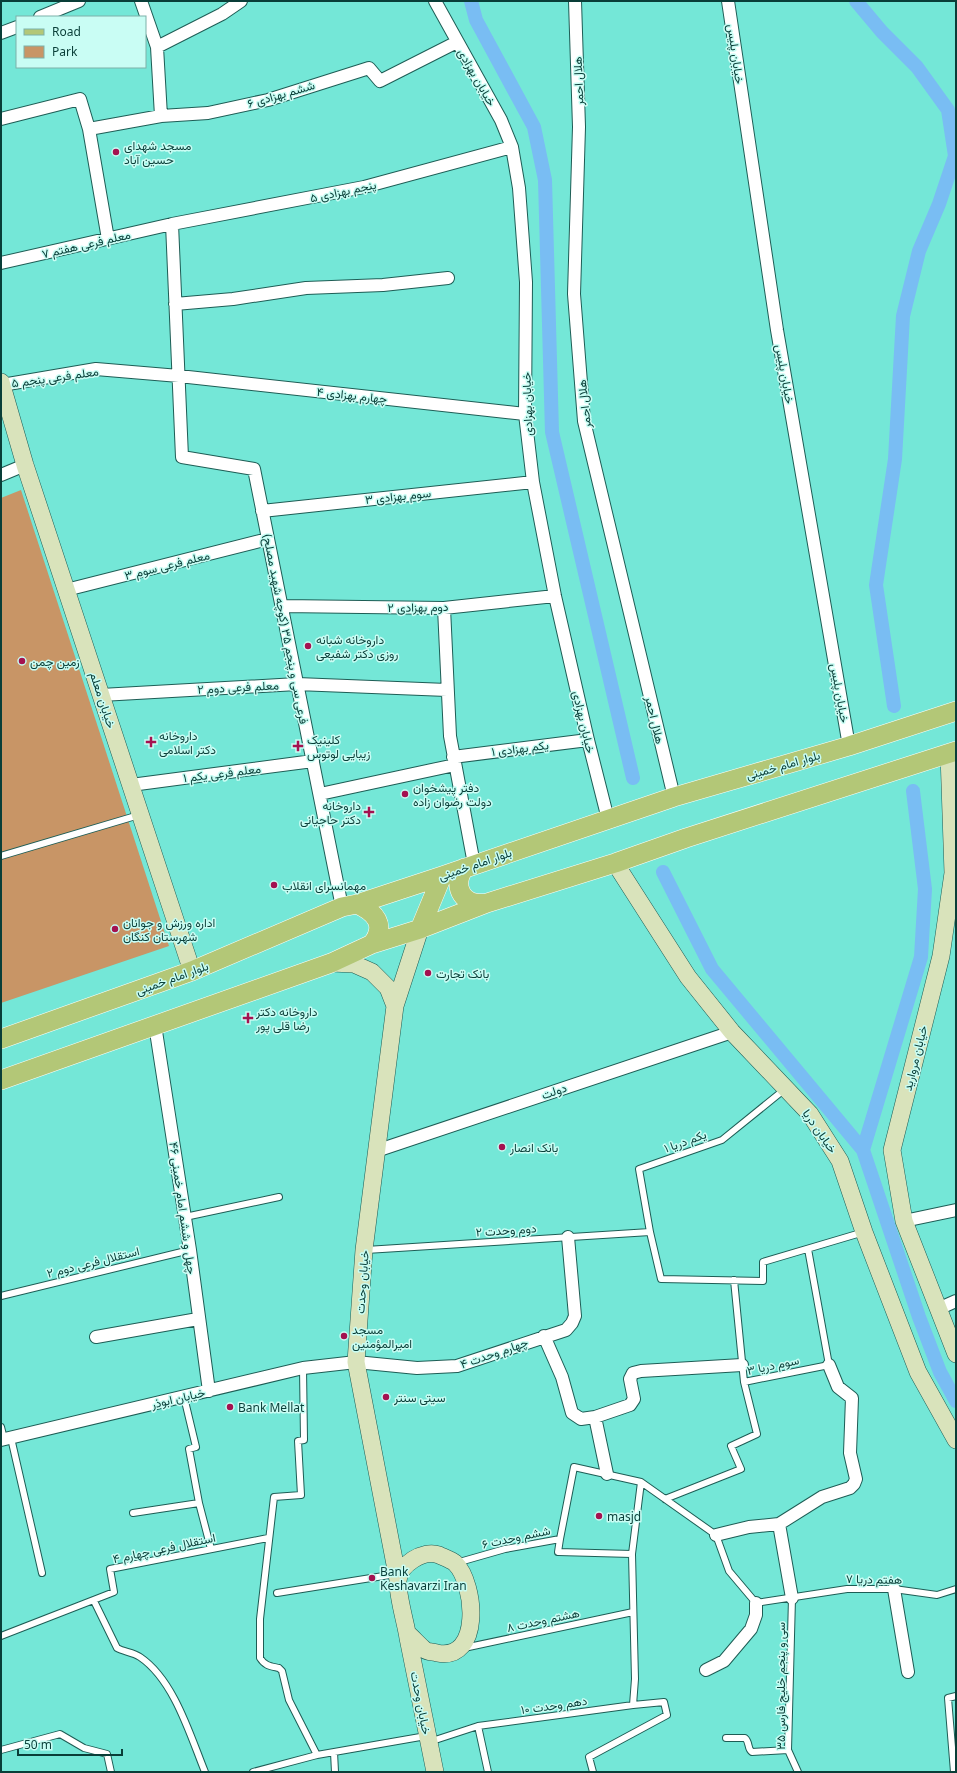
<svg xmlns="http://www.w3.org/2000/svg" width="957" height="1773" font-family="'Noto Sans',Vazirmatn,sans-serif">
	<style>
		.green { fill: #c89566 }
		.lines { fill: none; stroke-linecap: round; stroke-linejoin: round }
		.canal { stroke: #79bdf3; stroke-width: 14 }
		.lane-casing { stroke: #1e5d55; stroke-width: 8 }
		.street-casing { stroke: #1e5d55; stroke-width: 14 }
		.secondary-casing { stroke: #1e5d55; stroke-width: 18 }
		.primary-casing { stroke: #fff; stroke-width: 20 }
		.lane { stroke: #fff; stroke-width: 6 }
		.street { stroke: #fff; stroke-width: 12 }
		.secondary { stroke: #d9e3bb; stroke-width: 17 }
		.primary { stroke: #b3c777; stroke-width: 19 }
		.poi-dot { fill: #a41250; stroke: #c9fdf4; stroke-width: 1.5 }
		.labels { text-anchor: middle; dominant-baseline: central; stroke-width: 3; stroke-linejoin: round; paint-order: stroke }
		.street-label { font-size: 12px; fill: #093e38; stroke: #c9fdf4 }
		.poi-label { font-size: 12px; fill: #093e38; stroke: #c9fdf4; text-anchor: start }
	</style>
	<rect width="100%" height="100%" fill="#74e7d7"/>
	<path class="green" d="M21,490l148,456 -168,57v-505z"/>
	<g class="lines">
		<path class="canal" d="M471,1l5,19 58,107 11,53 7,252 81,346
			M856,1l26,31 35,35 31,43 7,46 -16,48 -20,47 -16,65 -8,143 -19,126 18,121
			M663,872l49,97 151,181 56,167 21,55 16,29
			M863,1150l58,-193 4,-68 -12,-98"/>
		<g class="lane-casing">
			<path id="lane" d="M1,856l138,-41
				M785,1089l-63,51 -83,29 11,63 11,47 102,2v-19l101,-30
				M185,1217l94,-20
				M366,1250l284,-18
				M734,1280l10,102
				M1,1296l189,-46
				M303,1368l1,72 -6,1 3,54 -27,2 -14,122v39c5,8 10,8 19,10l3,3 7,29 28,55
				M184,1397l12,50 -7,2 10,54 12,46
				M1,1427l3,12
				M11,1438l31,135
				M665,1499l76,-30 -10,-23 26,-12 -13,-52 85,-17 -21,-116
				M133,1513l66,-10
				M560,1539l-2,13 74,2
				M456,1563l49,-14 55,-10 14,-72 67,15 75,53 13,36 27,32 91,-14h47l43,6 19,-6
				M277,1593l119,-19
				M792,1598l-4,152 10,22
				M94,1601l23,47c7,4 16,4 23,9 34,23 50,78 65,115
				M1,1636l113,-44 -4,-23 158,-31
				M464,1648l169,-36
				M478,1726l155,-21
				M726,1738h19c5,4 2,11 7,14l36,-2
				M429,1742l49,-16 10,46
				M1,1750l59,-16 24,14 23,6 4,18
				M334,1752l1,20
				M253,1772l64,-17 109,-19
				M593,1772l-4,-15 78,-42 -3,-13 -31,3 2,-26 -3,-125 9,-72
				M954,1772l-6,-74 8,-2"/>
		</g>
		<g class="street-casing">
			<path id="street" d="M141,1l16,46 4,69
				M435,1l66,119 11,27 7,41 7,94 -1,132 8,68 22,114 33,144 20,79
				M575,1l4,126 -5,167 10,127 90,376
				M728,1l49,329 72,416
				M40,17l39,-16
				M1,33l16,-6
				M157,47l65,-33 19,-13
				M1,119l79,-20 9,30 19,110
				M89,129l72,-13 47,-3 60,-13 101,-32 11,13 77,-39
				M172,224l10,233 72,12 88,438
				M1,263l171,-39 192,-37 148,-40
				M175,304l58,-5 73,-11 77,-3 65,-7
				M2,385l94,-16 83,7 346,38
				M1,475l24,-10
				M262,511l271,-29
				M66,590l202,-51
				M282,606l162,2 111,-12
				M444,608l6,128 24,128
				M101,695l196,-11 150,6
				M453,757l135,-17
				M131,785l182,-24
				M320,794l135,-29
				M155,1025l35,225 19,141
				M376,1151l356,-119
				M904,1221l52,-11
				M938,1309l18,-8
				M544,1336l18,41 10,36 9,6 14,-2 12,57
				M96,1337l102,-18
				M595,1417l35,-12 4,-6 -4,-20 3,-6 8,-2 101,-6
				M1,1440l302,-72 53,-6 61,6 40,-2 109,-36 6,-7 3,-7 -7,-79
				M779,1524l13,74
				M716,1535l33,-8 30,-3 43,-27 28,-9 4,-4 2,-5 -6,-26 2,-55 -14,-11 -9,-22
				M894,1589l14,83
				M706,1670l18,-9 27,-32 5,-14v-12"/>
		</g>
		<g class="secondary-casing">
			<path id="secondary" d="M1,382l24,83 167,506
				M949,754l4,119 -12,83 -49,194 12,71 52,133
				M615,863l73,114 44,55 78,82 30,47 24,71 54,140 38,68
				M331,963l23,1 18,8 16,16 7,18
				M398,1580l-42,-218 8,-112 31,-244 25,-77
				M407,1633c6,5 12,12 18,17 3,2 8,2 12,3 45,9 39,-69 18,-90 -4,-3 -12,-6 -16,-8 -16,-6 -40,10 -41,26 -1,13 8,43 10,57 9,45 18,89 27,134"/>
		</g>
		<g class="primary-casing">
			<path id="primary" d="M464,868c-13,20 0,39 23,35
				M357,904c18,8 30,21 15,40
				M420,929l22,-53
				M1,1039l191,-68 150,-64 15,-3 85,-28 232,-79 175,-51 107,-35
				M1,1080l330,-117 41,-19 48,-15 67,-26 128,-40 71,-25 270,-87"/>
		</g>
		<use href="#lane" class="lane"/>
		<use href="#street" class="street"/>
		<use href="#secondary" class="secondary"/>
		<use href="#primary" class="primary"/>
	</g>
	<g class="poi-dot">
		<circle cx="116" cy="152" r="4"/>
		<circle cx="308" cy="646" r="4"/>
		<circle cx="22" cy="661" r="4"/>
		<path d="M149 736h4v4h4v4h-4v4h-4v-4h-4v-4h4z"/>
		<path d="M296 740h4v4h4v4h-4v4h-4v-4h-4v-4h4z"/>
		<circle cx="405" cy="794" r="4"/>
		<path d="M367 806h4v4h4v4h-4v4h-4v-4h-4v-4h4z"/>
		<circle cx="274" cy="885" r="4"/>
		<circle cx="115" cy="929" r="4"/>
		<circle cx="428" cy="973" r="4"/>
		<path d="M246 1012h4v4h4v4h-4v4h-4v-4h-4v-4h4z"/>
		<circle cx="502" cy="1147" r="4"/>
		<circle cx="344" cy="1336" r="4"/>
		<circle cx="386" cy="1397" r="4"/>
		<circle cx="230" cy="1407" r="4"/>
		<circle cx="599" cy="1516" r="4"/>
		<circle cx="372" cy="1578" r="4"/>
	</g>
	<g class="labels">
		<g class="street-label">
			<text transform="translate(736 54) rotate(82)">خیابان پلیس</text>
			<text transform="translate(477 77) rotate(60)">خیابان بهزادی</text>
			<text transform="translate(578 81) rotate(-92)">هلال احمر</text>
			<text transform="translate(281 94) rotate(-16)">ششم بهزادی ۶</text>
			<text transform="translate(343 191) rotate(-12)">پنجم بهزادی ۵</text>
			<text transform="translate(86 244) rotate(-13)">معلم فرعی هفتم ۷</text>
			<text transform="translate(785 374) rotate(80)">خیابان پلیس</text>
			<text transform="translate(55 377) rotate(-8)">معلم فرعی پنجم ۵</text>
			<text transform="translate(352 395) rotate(6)">چهارم بهزادی ۴</text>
			<text transform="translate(527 404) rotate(-92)">خیابان بهزادی</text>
			<text transform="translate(584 404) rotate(-96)">هلال احمر</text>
			<text transform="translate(398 496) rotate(-6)">سوم بهزادی ۳</text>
			<text transform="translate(167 565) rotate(-14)">معلم فرعی سوم ۳</text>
			<text transform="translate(418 607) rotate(-1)">دوم بهزادی ۲</text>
			<text transform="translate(286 629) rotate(79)">فرعی سی و پنجم ۳۵ (کوچه شهید مصلح)</text>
			<text transform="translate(238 687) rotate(-3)">معلم فرعی دوم ۲</text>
			<text transform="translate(840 693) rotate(80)">خیابان پلیس</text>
			<text transform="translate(103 700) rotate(72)">خیابان معلم</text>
			<text transform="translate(655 720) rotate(77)">هلال احمر</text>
			<text transform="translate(584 722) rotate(77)">خیابان بهزادی</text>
			<text transform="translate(520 748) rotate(-7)">یکم بهزادی ۱</text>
			<text transform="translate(783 765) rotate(-16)">بلوار امام خمینی</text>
			<text transform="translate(222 773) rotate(-7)">معلم فرعی یکم ۱</text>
			<text transform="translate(475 864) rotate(-19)">بلوار امام خمینی</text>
			<text transform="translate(172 978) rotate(-20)">بلوار امام خمینی</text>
			<text transform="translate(915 1058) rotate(-76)">خیابان مروارید</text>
			<text transform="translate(554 1091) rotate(-19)">دولت</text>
			<text transform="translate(820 1131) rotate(55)">خیابان دریا</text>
			<text transform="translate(685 1141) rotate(-20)">یکم دریا ۱</text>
			<text transform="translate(183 1208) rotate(82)">چهل و ششم امام خمینی ۴۶</text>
			<text transform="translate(506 1230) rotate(-4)">دوم وحدت ۲</text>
			<text transform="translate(93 1262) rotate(-14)">استقلال فرعی دوم ۲</text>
			<text transform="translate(362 1282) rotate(-86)">خیابان وحدت</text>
			<text transform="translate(494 1353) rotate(-19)">چهارم وحدت ۴</text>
			<text transform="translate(773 1365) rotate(-12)">سوم دریا ۳</text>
			<text transform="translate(178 1398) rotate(-13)">خیابان ابوذر</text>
			<text transform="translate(516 1537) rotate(-12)">ششم وحدت ۶</text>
			<text transform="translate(164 1548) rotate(-12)">استقلال فرعی چهارم ۴</text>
			<text transform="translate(874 1579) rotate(1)">هفتم دریا ۷</text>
			<text transform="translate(543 1620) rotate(-12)">هشتم وحدت ۸</text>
			<text transform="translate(780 1686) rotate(-90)">سی و پنجم خلیج فارس ۳۵</text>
			<text transform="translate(421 1703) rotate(79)">خیابان وحدت</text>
			<text transform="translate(554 1705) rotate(-8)">دهم وحدت ۱۰</text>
		</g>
		<g class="poi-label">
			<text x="124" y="145">مسجد شهدای<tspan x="124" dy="14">حسین آباد</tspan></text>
			<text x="316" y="639">داروخانه شبانه<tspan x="316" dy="14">روزی دکتر شفیعی</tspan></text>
			<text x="30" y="661">زمین چمن</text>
			<text x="159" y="735">داروخانه<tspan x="159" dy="14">دکتر اسلامی</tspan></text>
			<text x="307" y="739">کلینیک<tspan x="307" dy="14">زیبایی لوتوس</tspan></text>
			<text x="413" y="787">دفتر پیشخوان<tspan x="413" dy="14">دولت رضوان زاده</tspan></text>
			<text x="361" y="805" text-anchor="end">داروخانه<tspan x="361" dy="14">دکتر حاجیانی</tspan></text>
			<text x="282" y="885">مهمانسرای انقلاب</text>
			<text x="123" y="922">اداره ورزش و جوانان<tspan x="123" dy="14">شهرستان کنگان</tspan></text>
			<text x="436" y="973">بانک تجارت</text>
			<text x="256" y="1011">داروخانه دکتر<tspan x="256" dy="14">رضا قلی پور</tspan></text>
			<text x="510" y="1147">بانک انصار</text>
			<text x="352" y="1329">مسجد<tspan x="352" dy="14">امیرالمؤمنین</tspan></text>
			<text x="394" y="1397">سیتی سنتر</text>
			<text x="238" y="1407">Bank Mellat</text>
			<text x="607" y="1516">masjd</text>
			<text x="380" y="1571">Bank<tspan x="380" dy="14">Keshavarzi Iran</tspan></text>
		</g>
	</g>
	<rect width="957" height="1773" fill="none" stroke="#093e38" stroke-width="4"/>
	<rect x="16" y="16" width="130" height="52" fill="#c9fdf4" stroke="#7cb1a9"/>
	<rect x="24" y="29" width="20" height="6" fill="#b3c777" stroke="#7cb1a9"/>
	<text x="52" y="36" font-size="12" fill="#093e38">Road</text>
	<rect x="24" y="46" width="20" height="12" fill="#c89566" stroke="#7cb1a9"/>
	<text x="52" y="56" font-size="12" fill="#093e38">Park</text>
	<path d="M18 1749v6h104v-6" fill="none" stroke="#093e38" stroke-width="2"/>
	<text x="24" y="1749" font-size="12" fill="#093e38" stroke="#c9fdf4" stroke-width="3" paint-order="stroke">50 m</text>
</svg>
